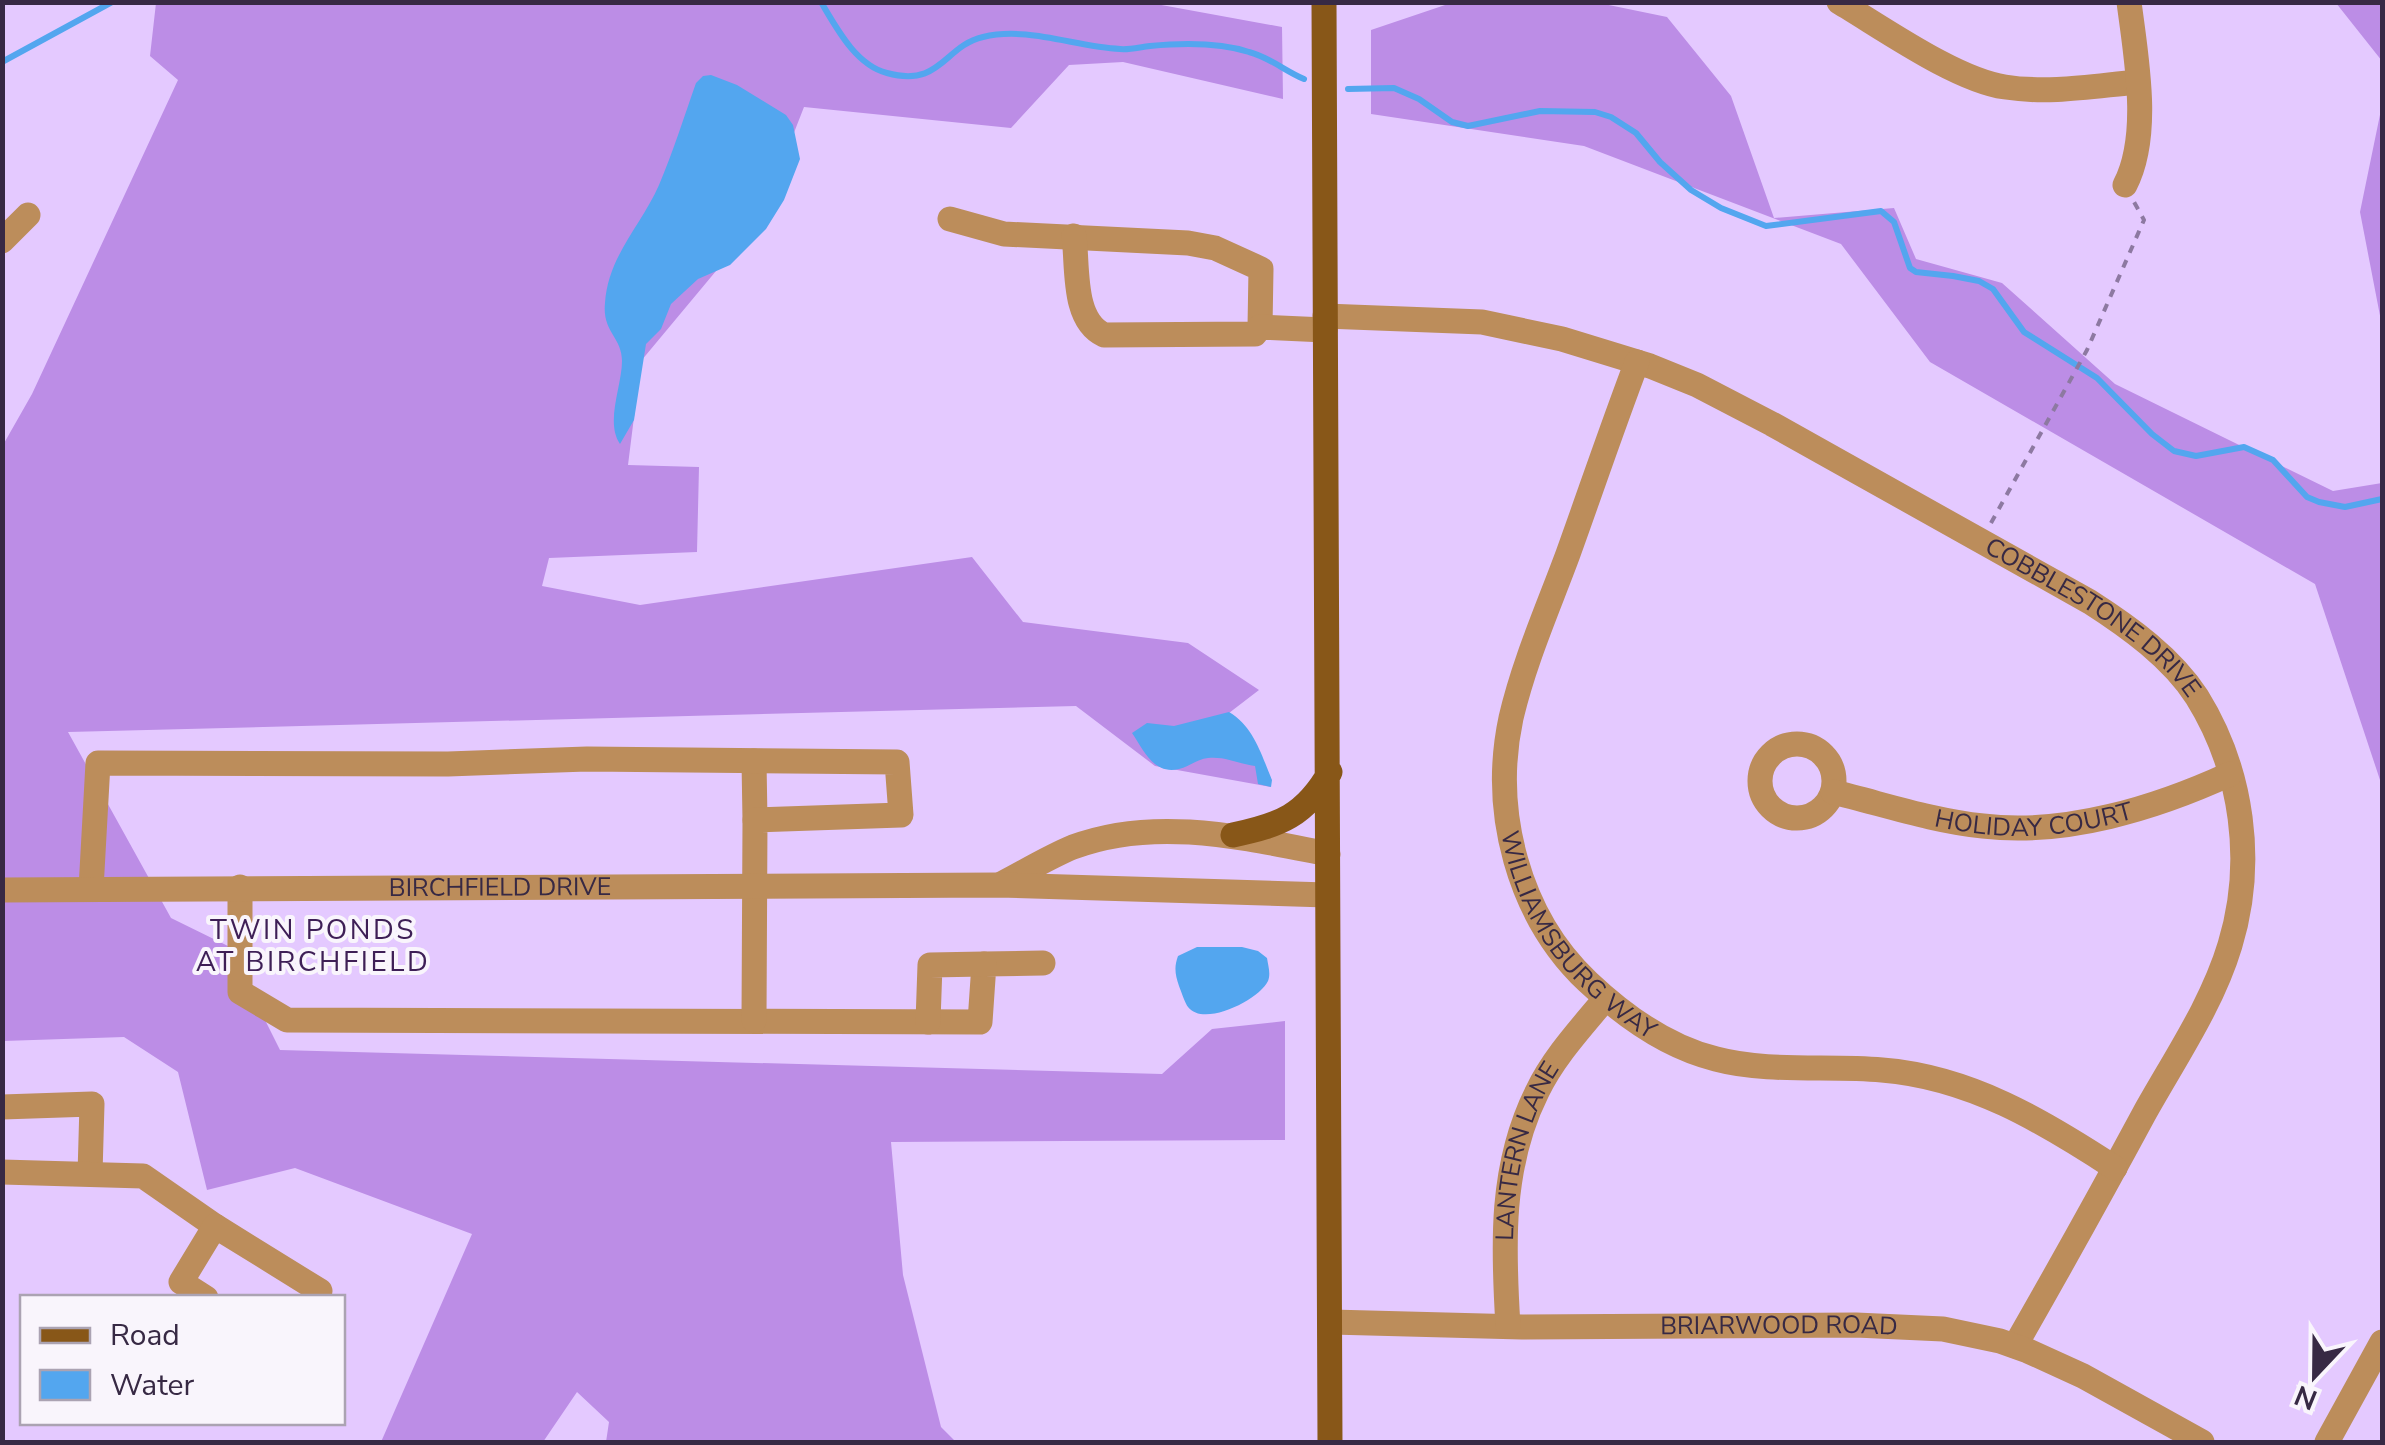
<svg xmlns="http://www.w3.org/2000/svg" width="2385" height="1445" font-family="'Nunito Sans',sans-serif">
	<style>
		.forest { fill: #bc8de6 }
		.water { fill: #53a6ef }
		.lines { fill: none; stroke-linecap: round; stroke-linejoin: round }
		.stream { stroke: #53a6ef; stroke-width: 6 }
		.path { stroke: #8d79a1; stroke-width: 4; stroke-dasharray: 8 8; stroke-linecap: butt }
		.minor { stroke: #bc8d5b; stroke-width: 25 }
		.major { stroke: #885718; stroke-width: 25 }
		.labels { text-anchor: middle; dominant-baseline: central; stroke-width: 8; stroke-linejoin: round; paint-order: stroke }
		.street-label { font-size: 25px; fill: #372944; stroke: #f9f5fc }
		.neighbourhood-label { font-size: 28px; letter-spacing: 2.5px; fill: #3e1f56; stroke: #f9f5fc }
	</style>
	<rect width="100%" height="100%" fill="#e4c9ff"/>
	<path class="forest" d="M1145,2l137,25 1,72 -160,-37 -54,3 -58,63 -207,-21 -43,110 -120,144 -13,104 71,2 -2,85 -148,6 -7,28 98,19 332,-48 51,65 165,21 71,47 -30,23 42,74 -116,-21 -79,-60 -1008,26 103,186 57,28 52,104 882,24 50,-45 73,-8v119l-394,2 12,133 38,152 15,15h-350l3,-20 -32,-30 -34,50h-162l91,-208 -177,-66 -88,22 -29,-118 -54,-35 -121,4v-596l29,-51 146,-314 -28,-24 6,-53z
		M1451,3h148l68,14 64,79 43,122 120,-10 22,51 86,24 113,101 218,107 49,-8v303l-67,-202 -385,-222 -89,-118 -257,-98 -213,-32v-84z
		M2336,3h46v58z
		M2382,105v221l-22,-114z"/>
	<path class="water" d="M711,75l26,10 49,30 7,10 7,34 -16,41 -18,29 -36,36 -32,14 -27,25 -10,25 -15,15 -12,76 -14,24c-15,-22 2,-58 2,-83 0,-24 -20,-29 -17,-58 3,-47 36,-77 54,-118 14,-33 25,-68 37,-102l7,-7z
		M1229,712c25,15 32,42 43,68l-1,7 -13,-3 -3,-18c-16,-2 -30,-10 -47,-8 -11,1 -19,9 -29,11 -25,6 -35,-18 -47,-36l15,-10 27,3z
		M1197,947h45l16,4 9,7c1,7 4,16 1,23 -8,18 -64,47 -80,26 -3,-4 -7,-16 -9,-21 -4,-12 -5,-19 -1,-30z"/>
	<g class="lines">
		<path class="stream" d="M821,2c16,27 35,63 66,71 54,15 57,-27 96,-36 45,-11 92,10 137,12 10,1 20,-2 30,-3 32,-3 68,-4 99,6 20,5 36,19 55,27
			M2,62l110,-60
			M1348,89l46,-1 25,11 33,23 16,4 72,-15 55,1 16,5 25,16 24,29 31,28 30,18 45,18 115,-15 13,11 16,46 6,4 37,4 26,5 14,8 31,43 73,46 55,56 22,17 22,5 48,-9 29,13 34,37 12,5 26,5 37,-8"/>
		<path class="path" d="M1991,523l96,-173 57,-130 -10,-18"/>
		<g class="minor">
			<path d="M1839,2c44,26 117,78 166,85 44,7 88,-1 132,-5"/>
			<path d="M2125,185c26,-50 11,-128 4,-183"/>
			<path d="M950,219l54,15 184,9 27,5 46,21 -1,58"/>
			<path d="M1074,236c4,31 -2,84 30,99l151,-1 5,-7 65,3"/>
			<path d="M2,241l26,-26"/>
			<path id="s1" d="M1325,316l157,6 80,17 88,27 47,19 75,39 318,178c39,25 82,56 107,95 46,74 58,166 33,248 -18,60 -56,115 -86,169 -42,78 -85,155 -129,232"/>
			<path id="s2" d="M1637,362c-24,63 -46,128 -69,192 -20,54 -44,108 -57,164 -20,93 7,198 77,264 36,34 79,65 128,77 53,14 112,6 166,11 88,7 161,51 233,98"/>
			<circle cx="1797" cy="781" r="37"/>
			<path d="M754,761l1,59"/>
			<path id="s3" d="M1833,792c50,12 100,29 150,34 82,10 173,-18 247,-52"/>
			<path d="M1003,883c23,-12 46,-26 70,-36 83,-31 172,-9 255,7"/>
			<path d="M240,887v105l47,28 693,2 4,-58 59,-1"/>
			<path d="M91,889l7,-126 350,1 139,-5 310,3 4,53 -146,5 -1,200"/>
			<path id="s4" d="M2,890l997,-5 328,10"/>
			<path d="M928,1022l2,-57 54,-1"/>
			<path d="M2,1107l90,-3 -2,70"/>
			<path d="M2,1172l141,4 72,50"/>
			<path d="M206,1298l-25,-16 34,-56 105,65 -4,7"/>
			<path id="s5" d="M1331,1322l191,5 334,-2 87,4 57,12 28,10 55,25 119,66"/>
			<path id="s6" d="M1508,1326c-5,-80 -8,-160 29,-234 16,-34 44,-64 68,-93"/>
			<path d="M2327,1442l55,-100"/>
		</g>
		<path class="major" d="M1324,2l6,1440
			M1233,835c47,-10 72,-19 97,-63"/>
	</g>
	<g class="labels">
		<g class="street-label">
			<text stroke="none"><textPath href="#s1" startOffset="842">COBBLESTONE DRIVE</textPath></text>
			<text stroke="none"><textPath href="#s3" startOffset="205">HOLIDAY COURT</textPath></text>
			<text stroke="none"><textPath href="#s4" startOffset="498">BIRCHFIELD DRIVE</textPath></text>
			<text stroke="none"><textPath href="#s2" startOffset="620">WILLIAMSBURG WAY</textPath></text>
			<text stroke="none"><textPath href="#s6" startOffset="178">LANTERN LANE</textPath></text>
			<text stroke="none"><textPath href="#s5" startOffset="448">BRIARWOOD ROAD</textPath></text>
		</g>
		<g class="neighbourhood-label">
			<text x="313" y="930">TWIN PONDS<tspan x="313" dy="32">AT BIRCHFIELD</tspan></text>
		</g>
	</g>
	<rect width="2385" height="1445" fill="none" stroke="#372944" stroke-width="10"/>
	<rect x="20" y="1295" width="325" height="130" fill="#f9f5fc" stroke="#aba3b2" stroke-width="2.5"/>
	<rect x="40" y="1328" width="50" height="15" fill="#885718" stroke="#aba3b2" stroke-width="2.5"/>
	<text x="110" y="1345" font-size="30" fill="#372944">Road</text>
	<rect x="40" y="1370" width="50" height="30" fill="#53a6ef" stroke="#aba3b2" stroke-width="2.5"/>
	<text x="110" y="1395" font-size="30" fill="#372944">Water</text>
	<g transform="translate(2315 1375) rotate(202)" stroke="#f9f5fc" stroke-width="8" paint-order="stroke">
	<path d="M0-8L18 38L0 25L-18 38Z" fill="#372944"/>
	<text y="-15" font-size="28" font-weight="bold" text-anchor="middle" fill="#372944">N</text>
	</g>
</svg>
